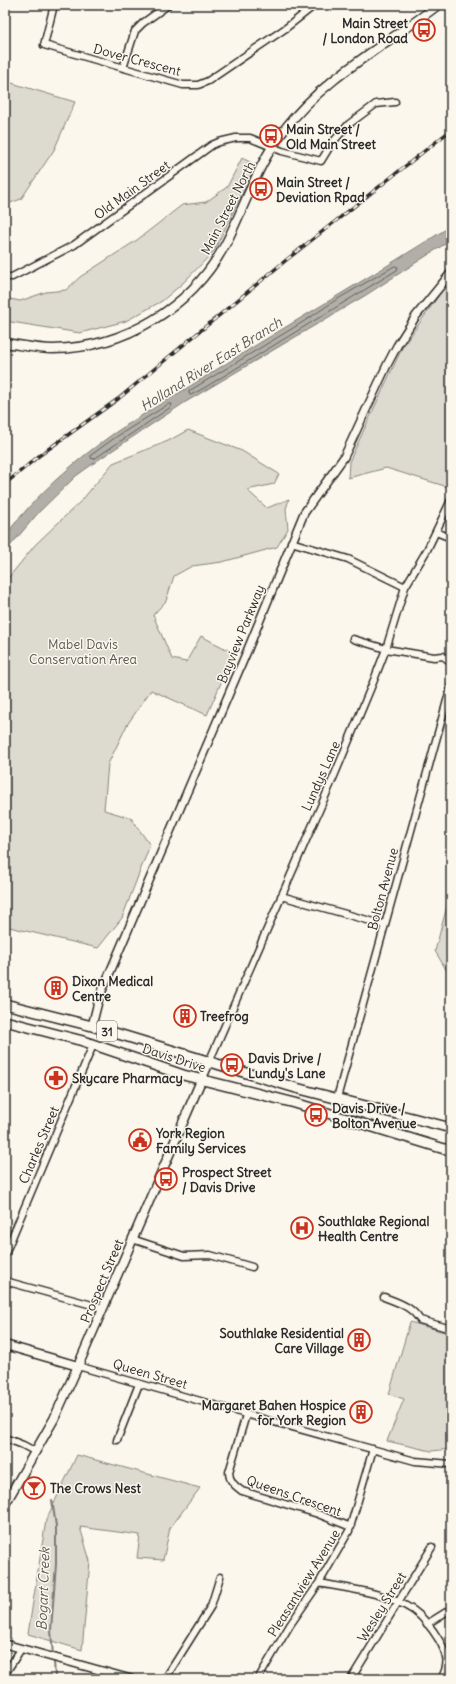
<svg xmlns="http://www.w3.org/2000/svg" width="456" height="1684" font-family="Delius,sans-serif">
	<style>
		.green { fill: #dddad0; stroke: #84827e }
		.water { fill: #b1afa7; stroke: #7b7a75 }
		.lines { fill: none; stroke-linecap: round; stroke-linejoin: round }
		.shore { stroke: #61605d; stroke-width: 1 }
		.stream { stroke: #7b7a75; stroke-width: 2 }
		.minor-casing { stroke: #2b2b2b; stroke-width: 9 }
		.tertiary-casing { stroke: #2b2b2b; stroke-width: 10 }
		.secondary-casing { stroke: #2b2b2b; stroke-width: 11 }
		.primary-casing { stroke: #2b2b2b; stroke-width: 12 }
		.minor { stroke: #fbf7ec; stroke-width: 6 }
		.tertiary { stroke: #fbf7ec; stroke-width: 7 }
		.secondary { stroke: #fbf7ec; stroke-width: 8 }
		.primary { stroke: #fbf7ec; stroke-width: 9 }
		.rail-casing { stroke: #2b2b2b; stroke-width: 3.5 }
		.rail { stroke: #fbf7ec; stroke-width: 2; stroke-dasharray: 6; stroke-linecap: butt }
		.labels { text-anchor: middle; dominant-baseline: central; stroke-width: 3; stroke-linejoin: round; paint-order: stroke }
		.shield { fill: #fbf7ec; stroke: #696865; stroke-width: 1 }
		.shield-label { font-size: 12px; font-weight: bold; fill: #2b2b2b }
		.poi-label { font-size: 13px; font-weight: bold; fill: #2b2b2b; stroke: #fbf7ec; text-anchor: start }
		.street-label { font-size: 13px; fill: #2b2b2b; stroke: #fbf7ec }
		.park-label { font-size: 13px; fill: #585754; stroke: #fbf7ec }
		.water-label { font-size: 14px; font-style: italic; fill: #5a5956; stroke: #fbf7ec }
	</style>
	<rect width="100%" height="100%" fill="#fbf7ec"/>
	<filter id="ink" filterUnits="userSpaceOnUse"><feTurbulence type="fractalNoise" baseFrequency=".025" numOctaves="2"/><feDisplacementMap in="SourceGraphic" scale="8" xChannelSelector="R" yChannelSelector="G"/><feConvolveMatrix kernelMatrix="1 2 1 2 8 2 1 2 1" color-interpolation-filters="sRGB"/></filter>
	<g filter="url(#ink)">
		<path class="green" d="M5,81l70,21 -21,48 -33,49 -16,6z
			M242,158l14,7 -42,86 -31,32 -21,18 -36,20 -46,12 -75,-12v-23l15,3 26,-9 20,-2 14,-13 57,-37 45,-35 24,-3 21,-15z
			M451,281v207l-65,-20 -38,10 1,-16 53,-114 42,-60z
			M188,430l54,21 37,23 -5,10 -27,6 20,18 22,-9 -3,10 2,20 -11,18 -55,15 -30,4 -18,10 -8,25 -13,14 19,44 14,3 15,-26 33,17 -27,62 -56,-25 -24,35 -19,39 -4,46 27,8 19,27 -28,73 -24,30 -93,-22v-344l30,-37 47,-45 31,-37 55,-22z
			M451,891v87l-16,-27z
			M410,1322l41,12v115l-20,2 -44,-10 17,-42 -15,-5z
			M77,1455l123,33 -30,40 -7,32 -26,-2 3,-23 -60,-8 10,34 -8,89 -54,-16 18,-114z"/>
		<path class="water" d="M451,226v14l-85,55 -182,108 -83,55 -25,18 -37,36 -34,40v-16c30,-40 67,-73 108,-102 26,-18 55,-34 82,-51 85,-54 171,-103 256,-157z"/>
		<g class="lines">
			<path class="shore" d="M395,266l3,1 -1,3 -193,118 -13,7 -2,-1v-3l114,-69 33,-22z
				M169,404h3l-1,3 -77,52 -3,-1v-3l25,-18z"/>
			<path class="stream" d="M52,1500l4,26v38l-5,66 2,26
				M54,1660l1,19"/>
			<g class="minor-casing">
				<path id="minor" d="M54,5l-10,40 139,40h15l10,-4 78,-53 29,-23
					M123,68l12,-37 8,-8 25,-18
					M5,277h7l62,-32 138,-100 7,-3 17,-4h14l32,13 39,10 11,-18 17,-19 27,-20 19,-2
					M436,532l15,6
					M291,542l57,17 57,28
					M353,639l33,10 48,8 9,-1 8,6
					M281,896l104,29
					M209,1062l126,-288 39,-94 12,-31 19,-62 22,-37 24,-50
					M337,1098l114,-412
					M132,1239l52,17 26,-1 42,12
					M5,1254l88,-209
					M5,1281l98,27
					M384,1297c15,6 27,9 36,23l31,9
					M78,1366l171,49 166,46 36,3
					M246,1415l-17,57c0,9 6,14 13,19l76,23 33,13
					M5,1438l18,7 13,7
					M117,1440l22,-56
					M319,1583c31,6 67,9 94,27 10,7 20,20 26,30 8,14 11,24 2,39
					M427,1624l24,-15
					M5,1674l16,-25
					M165,1679l46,-73 9,-29
					M258,1679l32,-54 29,-42 30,-52 24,-82
					M351,1679l81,-132"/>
			</g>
			<g class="tertiary-casing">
				<path id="tertiary" d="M92,1026l7,-28 149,-349 56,-136 40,-56 43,-92 10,-19 19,-30 35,-43
					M5,1644l126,35"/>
			</g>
			<g class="secondary-casing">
				<path id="secondary" d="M5,343c16,2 32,6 48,6 71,-1 138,-41 172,-104 20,-38 32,-81 59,-115 40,-53 102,-85 154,-125
					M5,1345l73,21
					M5,1504l49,-85 24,-53 131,-304"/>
			</g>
			<g class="primary-casing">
				<path id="primary" d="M5,1004l87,22 204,62 155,40
					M5,1021l78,20 100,34 112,28 156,48"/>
			</g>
			<use href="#minor" class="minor"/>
			<use href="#tertiary" class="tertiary"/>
			<use href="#secondary" class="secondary"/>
			<use href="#primary" class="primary"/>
			<g class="rail-casing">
				<path id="rail" d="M5,484l35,-29 78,-56 167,-138 166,-131"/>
			</g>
			<use href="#rail" class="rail"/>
		</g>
	</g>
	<defs>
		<g id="bus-ring" transform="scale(1.15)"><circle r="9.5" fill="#fbf7ec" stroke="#c8321e" stroke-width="1.5"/><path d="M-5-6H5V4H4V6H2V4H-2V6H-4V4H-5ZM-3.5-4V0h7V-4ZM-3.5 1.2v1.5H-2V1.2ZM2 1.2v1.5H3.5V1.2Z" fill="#c8321e"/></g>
		<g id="building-ring" transform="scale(1.15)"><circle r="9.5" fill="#fbf7ec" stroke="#c8321e" stroke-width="1.5"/><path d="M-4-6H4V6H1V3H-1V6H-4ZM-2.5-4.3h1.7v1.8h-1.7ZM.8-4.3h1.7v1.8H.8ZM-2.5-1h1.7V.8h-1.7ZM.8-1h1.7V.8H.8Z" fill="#c8321e"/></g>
		<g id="pharmacy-ring" transform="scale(1.15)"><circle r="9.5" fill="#fbf7ec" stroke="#c8321e" stroke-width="1.5"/><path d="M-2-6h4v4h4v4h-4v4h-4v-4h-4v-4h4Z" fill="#c8321e"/></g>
		<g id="civic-ring" transform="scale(1.15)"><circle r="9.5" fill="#fbf7ec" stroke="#c8321e" stroke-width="1.5"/><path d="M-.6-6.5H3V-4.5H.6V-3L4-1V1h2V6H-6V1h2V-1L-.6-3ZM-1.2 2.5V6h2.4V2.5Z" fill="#c8321e"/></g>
		<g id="hospital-ring" transform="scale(1.15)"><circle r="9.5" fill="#fbf7ec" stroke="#c8321e" stroke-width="1.5"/><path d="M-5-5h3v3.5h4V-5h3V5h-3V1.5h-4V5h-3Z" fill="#c8321e"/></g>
		<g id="bar-ring" transform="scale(1.15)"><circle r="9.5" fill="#fbf7ec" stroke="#c8321e" stroke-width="1.5"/><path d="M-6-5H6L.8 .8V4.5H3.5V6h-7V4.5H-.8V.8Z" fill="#c8321e"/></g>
	</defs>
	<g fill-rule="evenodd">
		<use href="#bus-ring" x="424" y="30"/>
		<use href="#bus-ring" x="271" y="136"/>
		<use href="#bus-ring" x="261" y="189"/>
		<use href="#building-ring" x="56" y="988"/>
		<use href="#building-ring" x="185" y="1016"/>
		<use href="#bus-ring" x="232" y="1065"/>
		<use href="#pharmacy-ring" x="56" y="1078"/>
		<use href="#bus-ring" x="316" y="1115"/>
		<use href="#civic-ring" x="140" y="1140"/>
		<use href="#bus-ring" x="166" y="1179"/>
		<use href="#hospital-ring" x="302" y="1228"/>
		<use href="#building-ring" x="359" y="1340"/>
		<use href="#building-ring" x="361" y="1412"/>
		<use href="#bar-ring" x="34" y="1488"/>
	</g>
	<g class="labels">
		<rect class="shield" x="97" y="1021" width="20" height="20" rx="3"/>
		<g class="shield-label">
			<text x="107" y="1031">31</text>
		</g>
		<g class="poi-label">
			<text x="408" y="23" text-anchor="end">Main Street<tspan x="408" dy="15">/ London Road</tspan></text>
			<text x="286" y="129">Main Street /<tspan x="286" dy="15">Old Main Street</tspan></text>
			<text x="276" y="182">Main Street /<tspan x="276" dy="15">Deviation Rpad</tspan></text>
			<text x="72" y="981">Dixon Medical<tspan x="72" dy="15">Centre</tspan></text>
			<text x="200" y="1016">Treefrog</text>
			<text x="248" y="1058">Davis Drive /<tspan x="248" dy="15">Lundy's Lane</tspan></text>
			<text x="72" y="1078">Skycare Pharmacy</text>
			<text x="332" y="1108">Davis Drive /<tspan x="332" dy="15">Bolton Avenue</tspan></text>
			<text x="156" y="1133">York Region<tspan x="156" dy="15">Family Services</tspan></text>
			<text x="182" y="1172">Prospect Street<tspan x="182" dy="15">/ Davis Drive</tspan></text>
			<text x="318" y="1221">Southlake Regional<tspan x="318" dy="15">Health Centre</tspan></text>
			<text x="344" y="1333" text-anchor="end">Southlake Residential<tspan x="344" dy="15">Care Village</tspan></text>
			<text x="346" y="1405" text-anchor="end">Margaret Bahen Hospice<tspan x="346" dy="15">for York Region</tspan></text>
			<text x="50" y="1488">The Crows Nest</text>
		</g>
		<g class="street-label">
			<text transform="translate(137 60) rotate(15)">Dover Crescent</text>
			<text transform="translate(132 190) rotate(-36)">Old Main Street</text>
			<text transform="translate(228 208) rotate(-63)">Main Street North</text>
			<text transform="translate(241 634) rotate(-68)">Bayview Parkway</text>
			<text transform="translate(321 776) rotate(-66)">Lundys Lane</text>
			<text transform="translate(383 889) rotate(-75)">Bolton Avenue</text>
			<text transform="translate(174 1058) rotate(18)">Davis Drive</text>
			<text transform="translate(39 1145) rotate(-67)">Charles Street</text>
			<text transform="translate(102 1281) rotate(-67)">Prospect Street</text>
			<text transform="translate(150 1374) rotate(16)">Queen Street</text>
			<text transform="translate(294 1496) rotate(19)">Queens Crescent</text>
			<text transform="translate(304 1583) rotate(-58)">Pleasantview Avenue</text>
			<text transform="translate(382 1607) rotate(-58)">Wesley Street</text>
		</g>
		<g class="park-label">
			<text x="83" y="644">Mabel Davis<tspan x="83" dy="15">Conservation Area</tspan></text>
		</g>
		<g class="water-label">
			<text transform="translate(211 364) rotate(-32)">Holland River East Branch</text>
			<text transform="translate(43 1589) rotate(-88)">Bogart Creek</text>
		</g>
	</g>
	<rect width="456" height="1684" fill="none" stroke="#fbf7ec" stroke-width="20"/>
	<rect x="10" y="10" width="436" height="1664" fill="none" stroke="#2b2b2b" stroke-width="1.5" filter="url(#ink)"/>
</svg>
